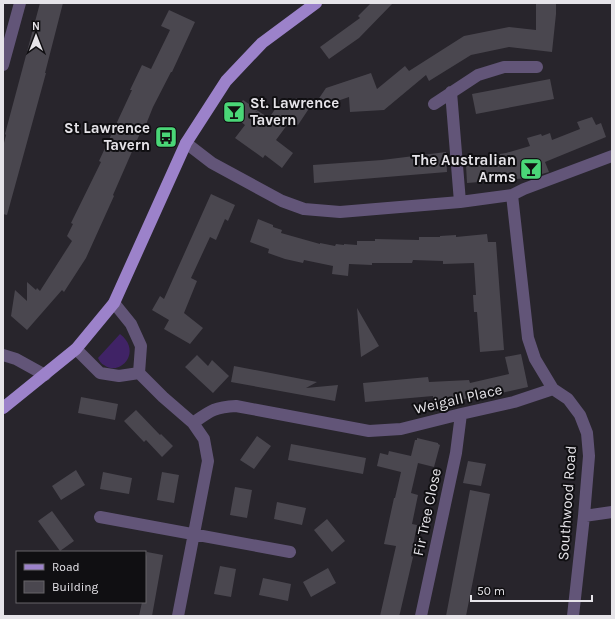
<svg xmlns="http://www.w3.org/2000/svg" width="615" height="619" font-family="Karla,sans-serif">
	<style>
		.green { fill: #402366 }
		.building { fill: #4a474f }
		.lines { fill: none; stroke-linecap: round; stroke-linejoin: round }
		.minor { stroke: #625578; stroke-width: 12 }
		.major { stroke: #9c82ca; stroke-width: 12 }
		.labels { text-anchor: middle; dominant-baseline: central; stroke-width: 4; stroke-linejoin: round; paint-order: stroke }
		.poi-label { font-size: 15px; font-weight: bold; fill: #e6e4e9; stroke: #100f12; text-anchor: end }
		.street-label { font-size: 15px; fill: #e6e4e9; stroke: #100f12 }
	</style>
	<rect width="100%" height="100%" fill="#28252c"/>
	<path class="green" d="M120,334c23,18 0,43 -16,31 -3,-1 -5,-5 -6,-7z"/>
	<path class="building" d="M40,3h23l-18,70h1l-31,113 -8,29 -4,-1v-67l3,-12 -1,-1z
		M371,3h22l-34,35 -30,21 -9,-12 40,-29 -2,-2z
		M536,3h20v11l-4,38 -43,-5 -38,8 -42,26 -3,-6 -42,35 -34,2 -1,-15 -38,13 15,-22 45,-15 6,16 28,-23 4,5 55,-35 45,-9 27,3z
		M169,10l26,12 -23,50h-1l-18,35 -10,25 -2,-1 -28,64 1,1 -28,62 -22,34 -2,-2 -35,40 -16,-14 4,-26 12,11v-19l9,8 1,-2 3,3 32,-50 -5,-5 6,-12 -2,-1 30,-61 -2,-1 33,-71h-2l12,-25 9,4 19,-39 -9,-4z
		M550,79l4,20 -78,15 -4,-20z
		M297,98l13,9 -12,18 -8,-4 -14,19 17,13 -11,15 -17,-13 -2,3 -28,-20 10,-13 -13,-10 11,-15 15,10 -3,2 3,-1 11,7 9,-13z
		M592,117l4,8 5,-2 5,14 -61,25 4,10 -21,6 -61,5 -1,-18 31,-2v-4h3v-5l6,-1 24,-7 -3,-8 14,-4 1,2 8,-3 2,7 28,-11 -3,-7z
		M446,152l1,20 -133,11 -1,-18 69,-5z
		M211,194l24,11 -7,16 -3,-2 -9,21 -6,-3 -19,41 6,3 -13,32 19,15 -13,16 -26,-15 5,-9 -17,-10 8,-14 4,3z
		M258,219l15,6v2l9,3 -1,3 39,11v-1l15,3 1,-2 8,1v-1l13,1v-4h18v-2l44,1v-3h21v-1l16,-1v2l31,-3 1,8h8l8,108 -24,2 -3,-40h-3l-1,-17h3l-2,-32 -31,1v-3l-30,-1 -1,3h-40v2l-23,-1 -1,12 -16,-2 1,-8 -29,-6 -1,3 -18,-4 -17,-6 1,-4 -19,-7z
		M357,308l22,38 -18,11z
		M521,354l7,33 -49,11 -46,4v-6l-68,6 -2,-19 65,-6 1,5 40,-2 1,3 39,-9 -4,-17z
		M197,355l11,11 4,-6 17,16 -16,17 -28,-26z
		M234,366l83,16 -11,6 32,-3 -3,16 -104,-19z
		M81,397l37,7 -3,16 -37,-7z
		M136,410l24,25 1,-1 12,12 -11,11 -16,-17 -2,2 -20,-21z
		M257,436l14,10 -17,23 -14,-9z
		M417,438l21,5v1l2,1 -6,22 -16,-4 -7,30 7,2 -6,29 5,1 -6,31 2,1 -13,56 -1,3h-19l16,-70 -12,-2 10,-46h1l6,-26 -24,-6 3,-13 8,2 1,-4 22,5 4,-16h2z
		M291,444l75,14 -3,16 -75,-14z
		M468,461l18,3 -5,22 -18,-3z
		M76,470l9,15 -24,15 -9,-14z
		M103,472l29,6 -3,16 -29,-5z
		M162,472l17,3 -5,28 -17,-3z
		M235,487l17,3 -5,28 -17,-3z
		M470,490l20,4 -24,122h-20z
		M277,502l29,6 -4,17 -28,-6z
		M52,511l22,30 -14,10 -22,-30z
		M327,519l18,22 -13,11 -18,-22z
		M147,552l16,3 -11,61h-13l3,-14h3v-41z
		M220,566l16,3 -5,28 -17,-3z
		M328,568l8,15 -25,14 -8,-15z
		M263,578l28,6 -3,17 -29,-6z"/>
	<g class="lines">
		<path class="minor" d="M3,65l17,-62
			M451,92l9,110
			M434,104l44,-29 26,-8h33
			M186,143l26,20 70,38 22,8 36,3 120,-10 52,-7 12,-6 88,-33
			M512,195l16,143 7,21 18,30 15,10 12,16 7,18 2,23 -5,60 -11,100
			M114,303l17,21 10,22 -2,27
			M76,349l24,24 19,3 20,-3
			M3,355l13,4 29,16
			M139,373l24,24 30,26 11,16 4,22 -30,155
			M193,423c17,-12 21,-16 43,-17l133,25 32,-2 60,-15 53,-12 39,-13
			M584,516l28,-4
			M100,517l190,35
			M421,616l35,-163 5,-39"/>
		<path class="major" d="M3,408l73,-59 38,-46 72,-160 40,-62 36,-38 54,-40"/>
	</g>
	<defs>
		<g id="bar-square" transform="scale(1.15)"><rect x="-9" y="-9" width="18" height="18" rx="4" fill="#4ad677" stroke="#100f12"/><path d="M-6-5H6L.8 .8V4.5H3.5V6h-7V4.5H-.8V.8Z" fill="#111"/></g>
		<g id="bus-square" transform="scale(1.15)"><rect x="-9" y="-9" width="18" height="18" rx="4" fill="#4ad677" stroke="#100f12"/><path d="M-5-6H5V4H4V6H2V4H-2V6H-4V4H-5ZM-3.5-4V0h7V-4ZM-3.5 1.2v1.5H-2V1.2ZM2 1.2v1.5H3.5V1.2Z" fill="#111"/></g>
	</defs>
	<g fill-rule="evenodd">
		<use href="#bar-square" x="234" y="112"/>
		<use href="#bus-square" x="166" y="137"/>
		<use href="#bar-square" x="531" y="169"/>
	</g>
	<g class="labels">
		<g class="poi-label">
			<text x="250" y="103" text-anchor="start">St. Lawrence<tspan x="250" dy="17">Tavern</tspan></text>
			<text x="150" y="128">St Lawrence<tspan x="150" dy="17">Tavern</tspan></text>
			<text x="516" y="160">The Australian<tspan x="516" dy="17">Arms</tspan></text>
		</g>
		<g class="street-label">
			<text transform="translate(458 399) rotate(-13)">Weigall Place</text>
			<text transform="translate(567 503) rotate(-86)">Southwood Road</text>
			<text transform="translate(427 512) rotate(-78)">Fir Tree Close</text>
		</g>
	</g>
	<rect width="615" height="619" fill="none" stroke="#e6e4e9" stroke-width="8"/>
	<rect x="16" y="551" width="130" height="52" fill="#100f12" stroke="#666468"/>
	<rect x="24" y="564" width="20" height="6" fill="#9c82ca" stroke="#666468"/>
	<text x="52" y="571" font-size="12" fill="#e6e4e9">Road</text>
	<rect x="24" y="581" width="20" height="12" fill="#4a474f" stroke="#666468"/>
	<text x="52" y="591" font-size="12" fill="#e6e4e9">Building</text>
	<g transform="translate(36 36)" stroke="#100f12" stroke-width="3" paint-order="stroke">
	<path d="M0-3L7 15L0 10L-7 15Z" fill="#e6e4e9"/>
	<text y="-6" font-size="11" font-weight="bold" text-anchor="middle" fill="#e6e4e9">N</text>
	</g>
	<path d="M471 595v6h121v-6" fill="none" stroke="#e6e4e9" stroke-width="2"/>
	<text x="477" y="595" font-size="12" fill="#e6e4e9" stroke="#100f12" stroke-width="3" paint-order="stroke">50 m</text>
</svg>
